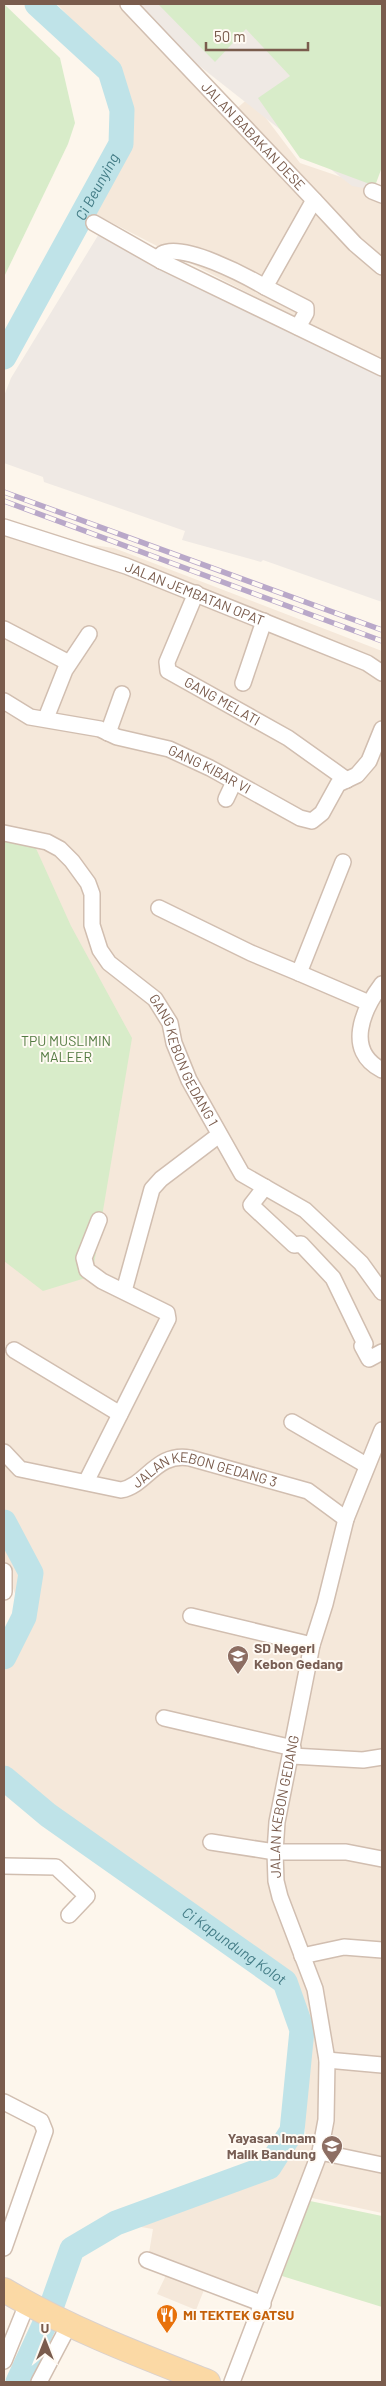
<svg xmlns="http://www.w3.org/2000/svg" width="386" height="2386" font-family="Barlow,sans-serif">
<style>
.residential{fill:#f5e8da}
.industrial{fill:#efe9e4}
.green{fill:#d8ecc9}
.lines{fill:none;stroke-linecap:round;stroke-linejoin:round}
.river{stroke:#bfe3e8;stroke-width:25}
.minor-casing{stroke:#d1beb0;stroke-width:18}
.primary-casing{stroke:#dad1cd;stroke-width:26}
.minor{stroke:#fff;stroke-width:15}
.primary{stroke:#fbd9a5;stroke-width:24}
.rail-casing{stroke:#b9a8c9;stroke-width:5.5}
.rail{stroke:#fffaf3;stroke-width:4;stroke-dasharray:11;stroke-linecap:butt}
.labels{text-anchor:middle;stroke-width:4;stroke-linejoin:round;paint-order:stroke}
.street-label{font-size:14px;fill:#7a5c4d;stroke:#fffaf3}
.park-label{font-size:14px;fill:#537a41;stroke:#fffaf3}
.education-label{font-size:14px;font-weight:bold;fill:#785e54;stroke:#fffaf3;text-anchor:start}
.food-label{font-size:14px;font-weight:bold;fill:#c56008;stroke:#fffaf3;text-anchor:start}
.water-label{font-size:15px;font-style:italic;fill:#437c86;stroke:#fffaf3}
</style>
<rect width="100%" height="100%" fill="#fdf6ec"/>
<g class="residential">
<polygon points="57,4 121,4 229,115 250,97 300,163 382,191 382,362 93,213 127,147 131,105 122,75 110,55 91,40"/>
<polygon points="4,533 114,548 382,651 382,2213 298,2195 257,2297 208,2280 196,2310 157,2294 170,2267 148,2259 153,2229 116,2223 306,2137 285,1982 48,1815 4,1765 4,1673 24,1617 4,1565"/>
</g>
<g class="industrial">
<polygon points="134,4 382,4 382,150 369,189 352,186 169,42"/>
<polygon points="105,224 382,367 382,602 263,560 261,562 182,540 185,531 44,482 43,477 4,463 4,396 11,378"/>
</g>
<g class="green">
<polygon points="4,4 60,58 75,123 68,144 4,277"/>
<polygon points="158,4 382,4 382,167 375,186 300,158 258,98 290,76 246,29 215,62"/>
<polygon points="4,832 34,844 71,926 132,1038 92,1276 43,1291 4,1261"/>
<polygon points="310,2201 382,2216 382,2307 282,2276"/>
</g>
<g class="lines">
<g class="river">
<path id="s1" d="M4 357 121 144 122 110 110 71 37 4"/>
<polyline points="4,1522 31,1573 24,1617 4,1657"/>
<path id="s2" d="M4 1778 48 1815 285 1982 302 2030 292 2131 269 2167 116 2223 72 2249 47 2319 18 2382"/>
</g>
<g class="minor-casing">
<g id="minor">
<path id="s3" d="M128 4 314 200 355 244 382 267"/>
<polyline points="372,191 382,195"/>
<polyline points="94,223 161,261 382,368"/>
<path d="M161 261 162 254C182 242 246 276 265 287"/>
<polyline points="298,327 306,313 306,308 265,287 314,200"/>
<path id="s4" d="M4 527 126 566 367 663 382 673"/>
<path id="s5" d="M196 593 167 662 168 671 288 738 347 780"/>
<polyline points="4,629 69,663"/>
<polyline points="243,683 264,621"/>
<path id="s6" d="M4 701 30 717 100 729 117 737 169 749 210 768 300 818 312 821 322 813 338 784 357 775 369 761 382 729"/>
<polyline points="46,718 65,670 89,634"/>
<polyline points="108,733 122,694"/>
<polyline points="226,799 234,782"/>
<path id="s7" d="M4 833 47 842 60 849 72 861 88 883 92 894V925L100 950 109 963 155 999 170 1023 174 1043 189 1080 242 1174 305 1210 361 1263 382 1292"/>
<polyline points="343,862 299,973 369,1003"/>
<polyline points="159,908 251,953 299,973"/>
<path d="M382 984C363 1009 344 1051 382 1070"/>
<polyline points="265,1187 251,1205 294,1245 301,1244 333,1278 365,1344 362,1346 369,1359 382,1352"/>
<polyline points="124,1291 152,1189 161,1179 219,1135"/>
<polyline points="14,1350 120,1414"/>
<polyline points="292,1422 366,1465"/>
<path id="s8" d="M4 1452 20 1469 121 1490C147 1485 156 1452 190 1458L308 1491 346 1519"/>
<polyline points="86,1482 168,1319 167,1313 161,1310 102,1281 87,1270 84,1258 99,1220"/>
<polyline points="4,1571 4,1592"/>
<polyline points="191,1616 312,1645"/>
<polyline points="164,1718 293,1748"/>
<polyline points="292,1756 363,1760 382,1757"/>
<polyline points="211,1842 275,1852 346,1852 382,1859"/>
<polyline points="4,1866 56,1867 87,1896 69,1915"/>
<polyline points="302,1956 344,1947 382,1950"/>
<polyline points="327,2060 382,2065"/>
<polyline points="4,2102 41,2121 45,2131 4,2248"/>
<polyline points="320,2152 382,2165"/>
<polyline points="147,2260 263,2304"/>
<polyline points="4,2361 27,2304"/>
<polyline points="39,2382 69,2325"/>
<path id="s9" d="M232 2382 320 2152 326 2120 327 2060 315 1989 280 1897 276 1881 275 1852 277 1822 312 1645 325 1604 346 1519 382 1430"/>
</g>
</g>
<g class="primary-casing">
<path id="primary" d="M4 2290C68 2328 139 2355 208 2382"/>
</g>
<use href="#minor" class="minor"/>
<use href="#primary" class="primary"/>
<g class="rail-casing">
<g id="rail">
<polyline points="4,492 382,630"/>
<polyline points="4,501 382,641"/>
</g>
</g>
<use href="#rail" class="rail"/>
</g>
<defs>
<g id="school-pin" transform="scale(1.125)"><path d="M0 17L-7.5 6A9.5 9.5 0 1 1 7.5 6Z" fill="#8d6e63" stroke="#fffaf3"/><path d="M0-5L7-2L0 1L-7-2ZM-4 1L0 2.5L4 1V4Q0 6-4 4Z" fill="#fff"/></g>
<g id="restaurant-pin" transform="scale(1.125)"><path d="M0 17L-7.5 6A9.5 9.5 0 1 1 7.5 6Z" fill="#e8710a" stroke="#fffaf3"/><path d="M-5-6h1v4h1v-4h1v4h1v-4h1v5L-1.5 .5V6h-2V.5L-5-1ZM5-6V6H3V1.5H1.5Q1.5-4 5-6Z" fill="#fff"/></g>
</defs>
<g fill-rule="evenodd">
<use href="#school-pin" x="238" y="1656"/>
<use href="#school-pin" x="332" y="2146"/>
<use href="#restaurant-pin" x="167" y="2315"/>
</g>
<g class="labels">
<g class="street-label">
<text dy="5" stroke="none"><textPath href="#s3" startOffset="182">JALAN BABAKAN DESE</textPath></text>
<text dy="5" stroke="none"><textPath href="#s4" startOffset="202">JALAN JEMBATAN OPAT</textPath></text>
<text dy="5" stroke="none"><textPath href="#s5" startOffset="146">GANG MELATI</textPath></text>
<text dy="5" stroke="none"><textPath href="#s6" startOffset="219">GANG KIBAR VI</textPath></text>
<text dy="5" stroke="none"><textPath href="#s7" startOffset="314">GANG KEBON GEDANG 1</textPath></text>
<text dy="5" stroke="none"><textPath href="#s8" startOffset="218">JALAN KEBON GEDANG 3</textPath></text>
<text dy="5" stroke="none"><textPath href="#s9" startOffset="601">JALAN KEBON GEDANG</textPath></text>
</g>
<g class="park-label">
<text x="66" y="1046">TPU MUSLIMIN<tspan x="66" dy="16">MALEER</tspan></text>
</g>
<g class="education-label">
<text x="254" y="1653">SD Negeri<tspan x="254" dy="16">Kebon Gedang</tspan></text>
<text x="316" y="2143" text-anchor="end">Yayasan Imam<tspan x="316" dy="16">Malik Bandung</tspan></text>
</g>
<g class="food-label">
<text x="183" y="2320">MI TEKTEK GATSU</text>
</g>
<g class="water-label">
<text dy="5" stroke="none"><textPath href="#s1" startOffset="194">Ci Beunying</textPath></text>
<text dy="5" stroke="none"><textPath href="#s2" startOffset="285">Ci Kapundung Kolot</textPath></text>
</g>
</g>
<rect width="386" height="2386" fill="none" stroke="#7a5c4d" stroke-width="10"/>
<g transform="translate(45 2341)" stroke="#fffaf3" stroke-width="4" paint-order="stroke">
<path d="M0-4L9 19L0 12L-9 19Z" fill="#7a5c4d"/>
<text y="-8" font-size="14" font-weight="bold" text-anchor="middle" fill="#7a5c4d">U</text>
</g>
<path d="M206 42v8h102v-8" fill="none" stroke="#7a5c4d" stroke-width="2.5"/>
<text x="214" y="42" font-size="15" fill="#7a5c4d" stroke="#fffaf3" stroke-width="4" paint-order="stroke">50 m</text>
</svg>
